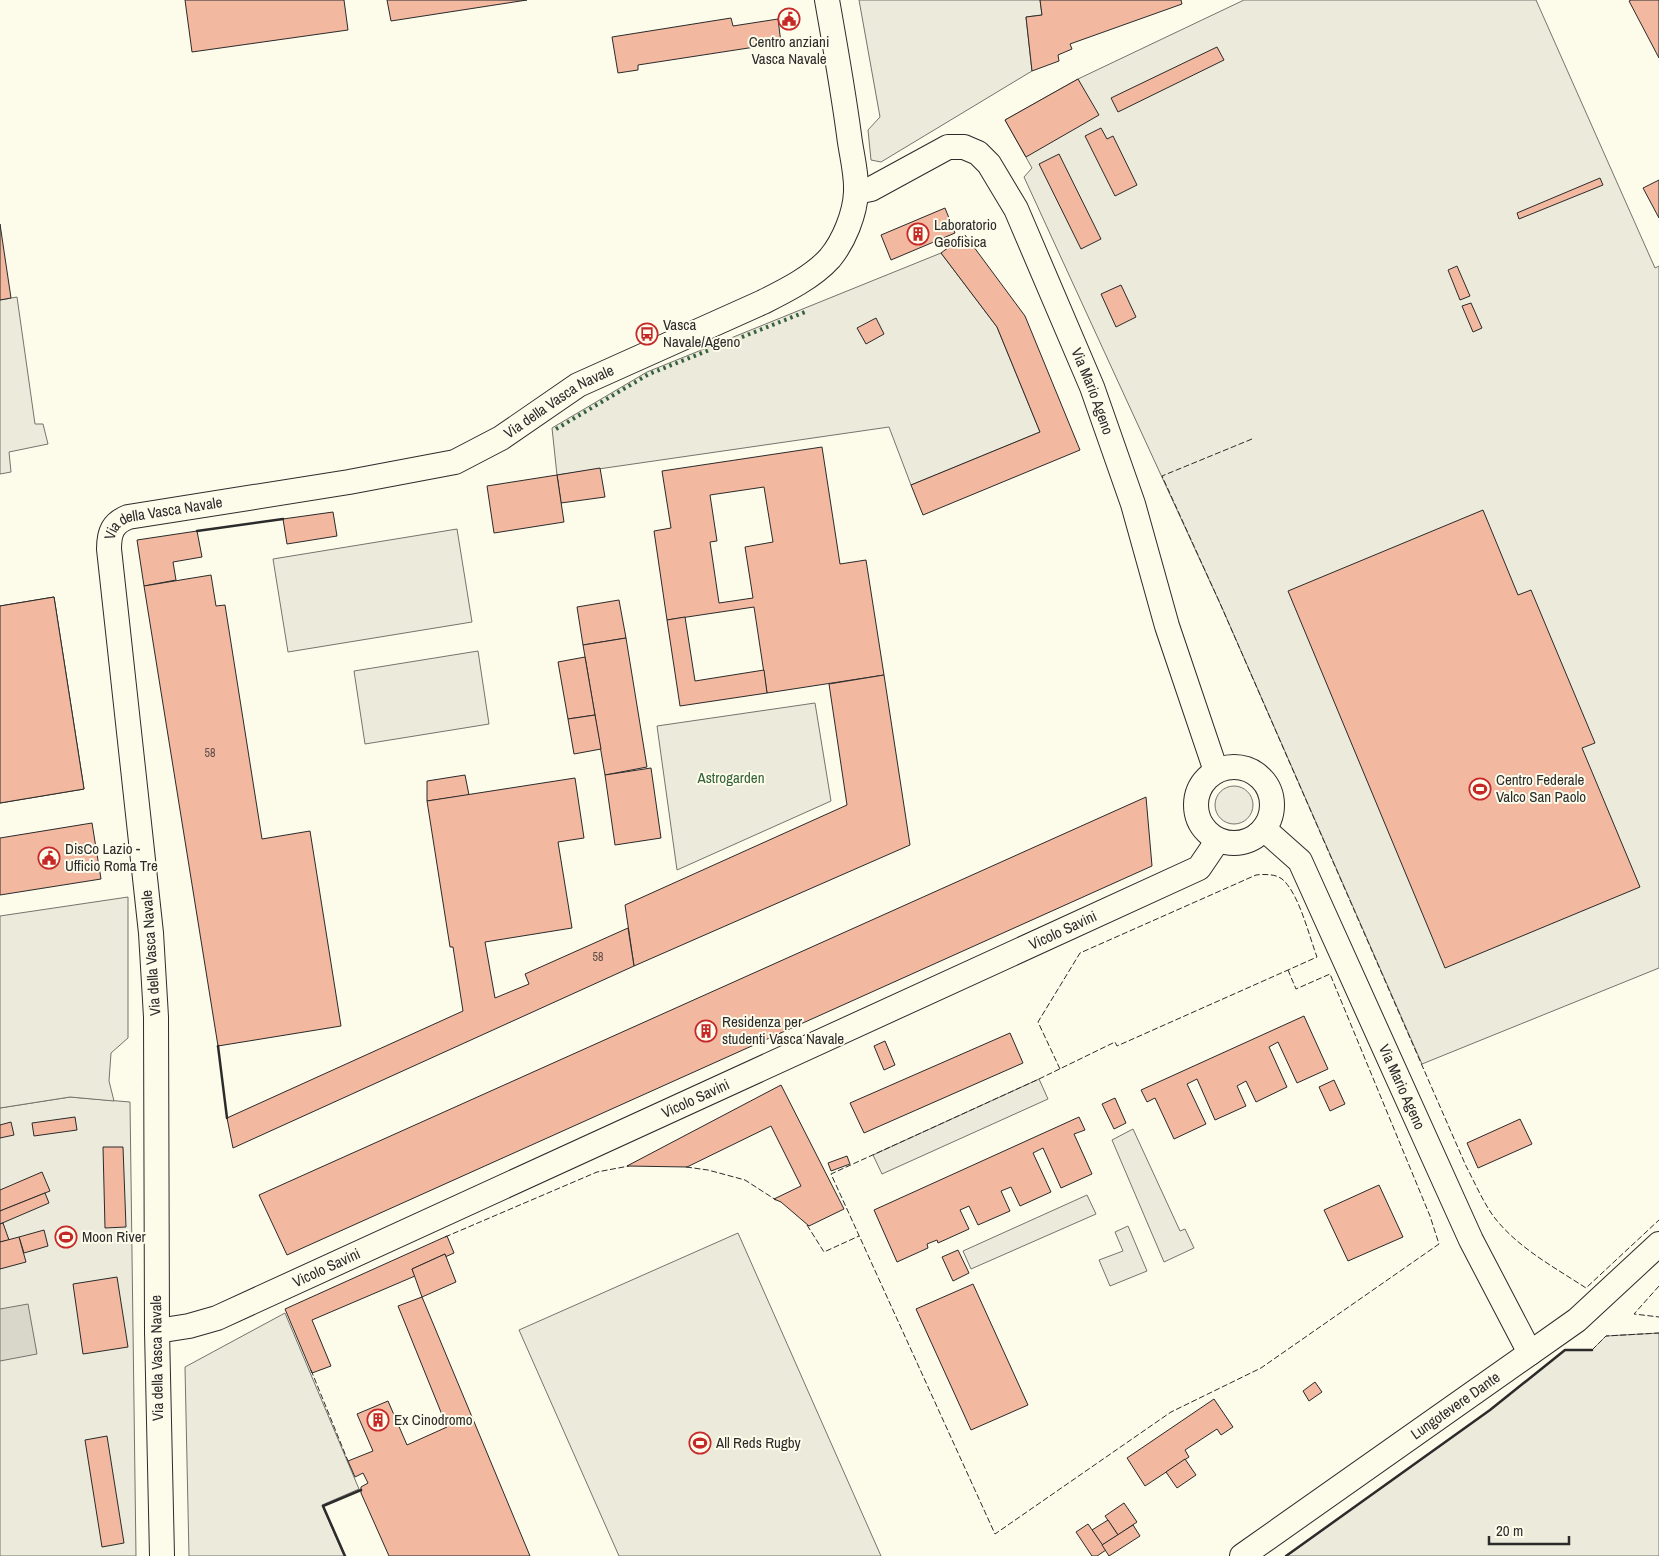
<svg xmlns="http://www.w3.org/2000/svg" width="1659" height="1556" font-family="'Archivo Narrow',sans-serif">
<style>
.green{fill:#ecebdb;stroke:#74746e}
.parking{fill:#eceadb;stroke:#74746e}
.water{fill:#d8d7c9;stroke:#74746e}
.building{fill:#f2b8a0;stroke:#2b2b2b;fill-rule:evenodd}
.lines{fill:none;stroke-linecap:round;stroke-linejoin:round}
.street-casing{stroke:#2b2b2b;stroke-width:26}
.street{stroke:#fdfbea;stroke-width:24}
.hedge{stroke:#34623c;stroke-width:4;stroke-dasharray:2.5 4;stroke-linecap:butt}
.fence{stroke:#2b2b2b;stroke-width:1;stroke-dasharray:6 2.5;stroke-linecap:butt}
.wall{stroke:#2b2b2b;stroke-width:2.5}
.labels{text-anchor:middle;stroke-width:4;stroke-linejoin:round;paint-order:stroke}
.number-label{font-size:12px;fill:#5d4e48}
.poi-label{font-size:15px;fill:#2b2b2b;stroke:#fdfbea;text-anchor:start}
.street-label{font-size:15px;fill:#2b2b2b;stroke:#fdfbea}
.park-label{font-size:15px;fill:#34623c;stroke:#fdfbea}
</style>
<rect width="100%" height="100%" fill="#fdfbea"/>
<g class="green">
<polygon points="1244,0 1536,0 1655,268 1659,266 1659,968 1422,1064 1223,610 1024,177 1032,168 1005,120 1078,79"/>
<polygon points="17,297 35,424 43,424 48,444 9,452 11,472 0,474 0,300"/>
<polygon points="457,529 472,622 288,652 273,559"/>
<polygon points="478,651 489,724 365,744 354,671"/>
<polygon points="815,703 831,801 677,870 657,726"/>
<circle cx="1234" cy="805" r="19"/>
<polygon points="70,1097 130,1102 136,1556 0,1556 0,1108"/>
<polygon points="1133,1129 1180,1231 1185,1229 1194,1248 1164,1262 1112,1140"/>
<polygon points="1128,1226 1147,1271 1110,1286 1099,1260 1123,1251 1115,1232"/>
<polygon points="738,1233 881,1556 619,1556 519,1330"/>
<polygon points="1659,1333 1659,1556 1286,1556 1490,1410 1565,1350 1592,1350 1606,1336"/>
</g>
<g class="parking">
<polygon points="859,0 1040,0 1042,15 1026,17 1032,71 881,162 871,160 868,130 880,117"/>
<polygon points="941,253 997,327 1040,432 911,485 889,427 557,475 552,428 647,372"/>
<polygon points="128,897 128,1038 111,1053 109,1081 114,1101 70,1097 0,1108 0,916"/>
<polygon points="1039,1079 1048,1099 882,1174 873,1155"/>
<polygon points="1087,1195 1096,1214 971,1269 963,1251"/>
<polygon points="285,1313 359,1489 322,1505 344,1556 189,1556 185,1367"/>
</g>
<polygon class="water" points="28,1304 37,1354 0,1361 0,1309"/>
<g class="building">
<polygon points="185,0 344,0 348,30 192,52"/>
<polygon points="387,0 527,0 391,21"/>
<polygon points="1040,0 1181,0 1182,4 1070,44 1072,49 1058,55 1059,61 1032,71 1026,17 1042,15"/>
<polygon points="1631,0 1659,0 1659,58 1629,1"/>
<polygon points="731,18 733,26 778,19 781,43 638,65 638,70 618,73 612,37"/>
<polygon points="1217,47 1224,60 1118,112 1111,98"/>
<polygon points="1078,79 1099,115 1026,157 1005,120"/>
<polygon points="1101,128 1107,139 1113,136 1137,185 1115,196 1085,136"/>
<polygon points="1059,154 1101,239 1081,249 1039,164"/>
<polygon points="1600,178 1603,185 1519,219 1517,213"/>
<polygon points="1659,180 1659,218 1643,188"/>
<polygon points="945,208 955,233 891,260 881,235"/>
<polygon points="0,224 11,298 0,300"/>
<polygon points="965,235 1025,316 1080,450 923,515 911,485 1040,432 997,327 941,253"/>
<polygon points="1457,266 1470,296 1460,300 1448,270"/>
<polygon points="1121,285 1136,317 1116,327 1101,294"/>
<polygon points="1471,303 1482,328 1473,332 1462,306"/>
<polygon points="876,318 884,334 866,344 857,328"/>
<path d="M822 447 840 564 866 560 884 675 767 693 754 607 667 620 654 531 671 528 662 471ZM764 487 773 542 745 547 753 598 719 603 710 542 717 541 710 495Z"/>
<polygon points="600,468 605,497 561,503 557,475"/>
<polygon points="557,475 564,522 494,533 487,486"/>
<polygon points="1483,510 1518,595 1531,590 1595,743 1582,748 1640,887 1445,968 1288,591"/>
<polygon points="333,512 337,536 287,544 283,519"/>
<polygon points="197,531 202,557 173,562 176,580 144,586 137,540"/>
<polygon points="211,575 216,606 225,605 262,839 310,831 341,1026 218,1046 144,586"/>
<polygon points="54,597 84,789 0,803 0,606"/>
<polygon points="54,597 84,789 0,803 0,606"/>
<polygon points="619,600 626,638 583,645 577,607"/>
<polygon points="685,617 695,681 764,670 767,693 680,706 667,620"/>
<polygon points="626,638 647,767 605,775 583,645"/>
<polygon points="585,657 595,715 568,719 558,662"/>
<polygon points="884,675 910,845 634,966 625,905 847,805 829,684"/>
<polygon points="595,715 601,749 574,754 568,719"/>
<polygon points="651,768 661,838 615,845 605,775"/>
<polygon points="465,775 469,795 427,801 427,781"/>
<polygon points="575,778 584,838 558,842 572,928 485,942 495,998 529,984 525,974 628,928 634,966 233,1148 227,1118 463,1011 453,947 450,947 427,801"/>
<polygon points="1146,797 1152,866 287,1255 259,1195"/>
<polygon points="92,823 101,879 0,895 0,838"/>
<polygon points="1304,1016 1328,1069 1297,1083 1278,1042 1269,1047 1287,1087 1256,1102 1246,1081 1237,1086 1246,1106 1215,1120 1197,1079 1187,1084 1206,1124 1174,1139 1155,1098 1147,1102 1141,1090"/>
<polygon points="1010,1033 1023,1063 864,1133 850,1103"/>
<polygon points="885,1041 895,1065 884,1070 874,1046"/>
<polygon points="1334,1080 1345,1104 1330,1111 1319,1087"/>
<polygon points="781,1085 844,1209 809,1226 781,1202 774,1199 801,1186 771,1126 687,1167 627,1166"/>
<polygon points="1115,1098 1126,1123 1114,1129 1102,1104"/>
<polygon points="75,1117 77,1130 34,1136 32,1123"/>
<polygon points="1079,1117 1085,1130 1074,1134 1092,1174 1061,1188 1043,1148 1033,1153 1051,1192 1020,1206 1011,1187 1001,1191 1010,1211 978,1225 969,1206 960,1210 969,1229 938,1243 937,1240 927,1244 928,1248 897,1262 874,1210"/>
<polygon points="1520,1119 1532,1144 1478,1168 1467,1143"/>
<polygon points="11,1122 14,1135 0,1138 0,1125"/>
<polygon points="103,1147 123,1147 126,1227 105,1228"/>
<polygon points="847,1156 850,1164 831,1171 828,1163"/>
<polygon points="42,1172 50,1191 0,1211 0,1190"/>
<polygon points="1379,1185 1403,1237 1348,1261 1324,1210"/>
<polygon points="45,1193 49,1203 0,1224 0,1211"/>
<polygon points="3,1223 9,1240 0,1242 0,1224"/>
<polygon points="44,1230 48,1246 24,1253 19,1237"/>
<polygon points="447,1236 454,1253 445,1257 445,1254 412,1269 415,1276 312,1320 331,1366 312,1373 285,1309"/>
<polygon points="19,1237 26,1262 0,1269 0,1242"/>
<polygon points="958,1250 969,1273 953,1281 942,1257"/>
<polygon points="445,1254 456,1282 422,1297 412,1269"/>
<polygon points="117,1277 128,1347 83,1354 73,1284"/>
<polygon points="973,1284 1028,1405 971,1430 916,1309"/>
<polygon points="422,1297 530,1556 389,1556 361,1493 361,1487 368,1483 363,1473 355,1477 348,1461 373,1451 357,1414 388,1401 407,1445 447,1427 398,1306"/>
<polygon points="1315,1382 1322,1392 1309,1401 1303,1391"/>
<polygon points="1214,1399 1233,1427 1221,1435 1217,1429 1185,1450 1189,1457 1145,1486 1127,1458"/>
<polygon points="107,1436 124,1543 102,1547 85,1440"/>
<polygon points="1185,1459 1196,1475 1177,1488 1166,1472"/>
<polygon points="1124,1503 1137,1522 1118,1535 1105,1516"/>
<polygon points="1108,1520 1118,1535 1102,1545 1092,1530"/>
<polygon points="1088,1524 1106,1550 1097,1556 1092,1556 1076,1532"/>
<polygon points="1133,1525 1140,1536 1109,1556 1102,1545"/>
</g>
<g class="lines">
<g class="street-casing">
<g id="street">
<path id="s1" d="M856 192 871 189 948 147H964L978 153 989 164 1016 209 1092 387 1133 504 1167 626 1216 771"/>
<circle cx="1234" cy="805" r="38"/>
<path id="s2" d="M1264 829 1300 861 1471 1240 1530 1353"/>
<path id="s3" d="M157 1331 189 1326 217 1318 1199 868 1218 840"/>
<path id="s4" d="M162 1556 157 1331 156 1017 151 933 109 549C109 532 113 523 128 517L349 482 455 462 501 438 578 385 763 302C785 291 813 277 830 258 844 241 855 214 856 192 857 173 851 153 849 135 843 90 835 45 827 0"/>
<path id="s5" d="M1242 1556 1577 1320 1659 1244"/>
</g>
</g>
<use href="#street" class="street"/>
<polyline class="hedge" points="556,429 649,374 805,312"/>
<g class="fence">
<path d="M1252 439 1162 476 1219 601 1466 1166C1475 1183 1483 1202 1494 1217 1518 1248 1554 1267 1586 1288L1659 1220"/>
<polygon points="1288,970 1296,989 1330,974 1430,1216 1439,1244 1261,1368 1171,1412 995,1534 831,1174 1039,1079 1115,1042 1117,1046"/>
<path d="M1060 1069 1038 1022 1080 953 1256 875C1264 874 1276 874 1282 879 1299 893 1309 936 1317 957L1288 970"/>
<polyline points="686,1167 708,1170 745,1180 776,1200"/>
<polyline points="807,1225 824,1252 859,1236"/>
<polyline points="445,1237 597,1172 629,1166"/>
<polyline points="1659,1286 1634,1314 1659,1317"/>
<polyline points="1592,1350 1606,1336 1659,1333"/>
<polyline points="311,1370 348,1461"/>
</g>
<g class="wall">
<polyline points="197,531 283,519"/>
<polyline points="218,1046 227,1118"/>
<polyline points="345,1556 323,1506 361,1490"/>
<polyline points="1286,1556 1490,1410 1565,1350 1592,1350"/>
</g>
</g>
<defs>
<g id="civic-ring" transform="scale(1.125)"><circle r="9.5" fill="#fdfbea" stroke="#c62828" stroke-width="1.5"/><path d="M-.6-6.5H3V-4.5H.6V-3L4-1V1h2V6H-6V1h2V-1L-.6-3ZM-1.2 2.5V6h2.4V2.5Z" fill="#c62828"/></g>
<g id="building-ring" transform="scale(1.125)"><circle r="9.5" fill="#fdfbea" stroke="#c62828" stroke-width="1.5"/><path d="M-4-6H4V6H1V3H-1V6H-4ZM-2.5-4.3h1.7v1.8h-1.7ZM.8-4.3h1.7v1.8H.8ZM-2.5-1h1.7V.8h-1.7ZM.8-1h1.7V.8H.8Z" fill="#c62828"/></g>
<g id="bus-ring" transform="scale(1.125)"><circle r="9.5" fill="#fdfbea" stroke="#c62828" stroke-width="1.5"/><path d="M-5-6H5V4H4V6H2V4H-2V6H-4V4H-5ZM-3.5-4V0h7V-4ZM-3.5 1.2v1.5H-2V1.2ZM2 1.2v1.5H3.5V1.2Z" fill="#c62828"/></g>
<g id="stadium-ring" transform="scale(1.125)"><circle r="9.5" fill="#fdfbea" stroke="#c62828" stroke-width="1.5"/><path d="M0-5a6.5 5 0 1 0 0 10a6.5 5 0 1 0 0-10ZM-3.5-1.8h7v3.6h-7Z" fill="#c62828"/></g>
</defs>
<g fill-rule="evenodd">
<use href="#civic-ring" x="789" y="19"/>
<use href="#building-ring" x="918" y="234"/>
<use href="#bus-ring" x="647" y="334"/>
<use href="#stadium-ring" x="1480" y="789"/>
<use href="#civic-ring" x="49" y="858"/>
<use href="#building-ring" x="706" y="1031"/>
<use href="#stadium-ring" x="66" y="1237"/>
<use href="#building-ring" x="378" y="1420"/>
<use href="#stadium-ring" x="700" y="1443"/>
</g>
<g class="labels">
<g class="number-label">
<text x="210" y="757">58</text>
<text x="598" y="961">58</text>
</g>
<g class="poi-label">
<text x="789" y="47" text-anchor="middle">Centro anziani<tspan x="789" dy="17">Vasca Navale</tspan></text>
<text x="934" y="230">Laboratorio<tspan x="934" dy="17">Geofisica</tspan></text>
<text x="663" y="330">Vasca<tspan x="663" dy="17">Navale/Ageno</tspan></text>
<text x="1496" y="785">Centro Federale<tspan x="1496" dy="17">Valco San Paolo</tspan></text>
<text x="65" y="854">DisCo Lazio -<tspan x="65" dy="17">Ufficio Roma Tre</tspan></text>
<text x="722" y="1027">Residenza per<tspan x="722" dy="17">studenti Vasca Navale</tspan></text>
<text x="82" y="1242">Moon River</text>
<text x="394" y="1425">Ex Cinodromo</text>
<text x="716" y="1448">All Reds Rugby</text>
</g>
<g class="street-label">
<text dy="5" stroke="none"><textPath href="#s1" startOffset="400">Via Mario Ageno</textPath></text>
<text dy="5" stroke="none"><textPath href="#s4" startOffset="1502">Via della Vasca Navale</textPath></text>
<text dy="5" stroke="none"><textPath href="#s4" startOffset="1082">Via della Vasca Navale</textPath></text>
<text dy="5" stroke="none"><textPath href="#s3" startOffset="992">Vicolo Savini</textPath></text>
<text transform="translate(151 953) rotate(-94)" y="5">Via della Vasca Navale</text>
<text dy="5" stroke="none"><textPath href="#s2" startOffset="296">Via Mario Ageno</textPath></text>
<text dy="5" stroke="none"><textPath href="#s3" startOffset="588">Vicolo Savini</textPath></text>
<text dy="5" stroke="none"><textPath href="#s3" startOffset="182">Vicolo Savini</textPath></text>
<text transform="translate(157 1358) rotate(-91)" y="5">Via della Vasca Navale</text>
<text dy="5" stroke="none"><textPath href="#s5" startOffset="261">Lungotevere Dante</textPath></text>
</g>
<g class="park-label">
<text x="731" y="783">Astrogarden</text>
</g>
</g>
<path d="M1489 1536v8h80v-8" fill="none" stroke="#2b2b2b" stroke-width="2.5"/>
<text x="1496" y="1536" font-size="15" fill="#2b2b2b" stroke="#fdfbea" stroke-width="4" paint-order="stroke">20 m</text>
</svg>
